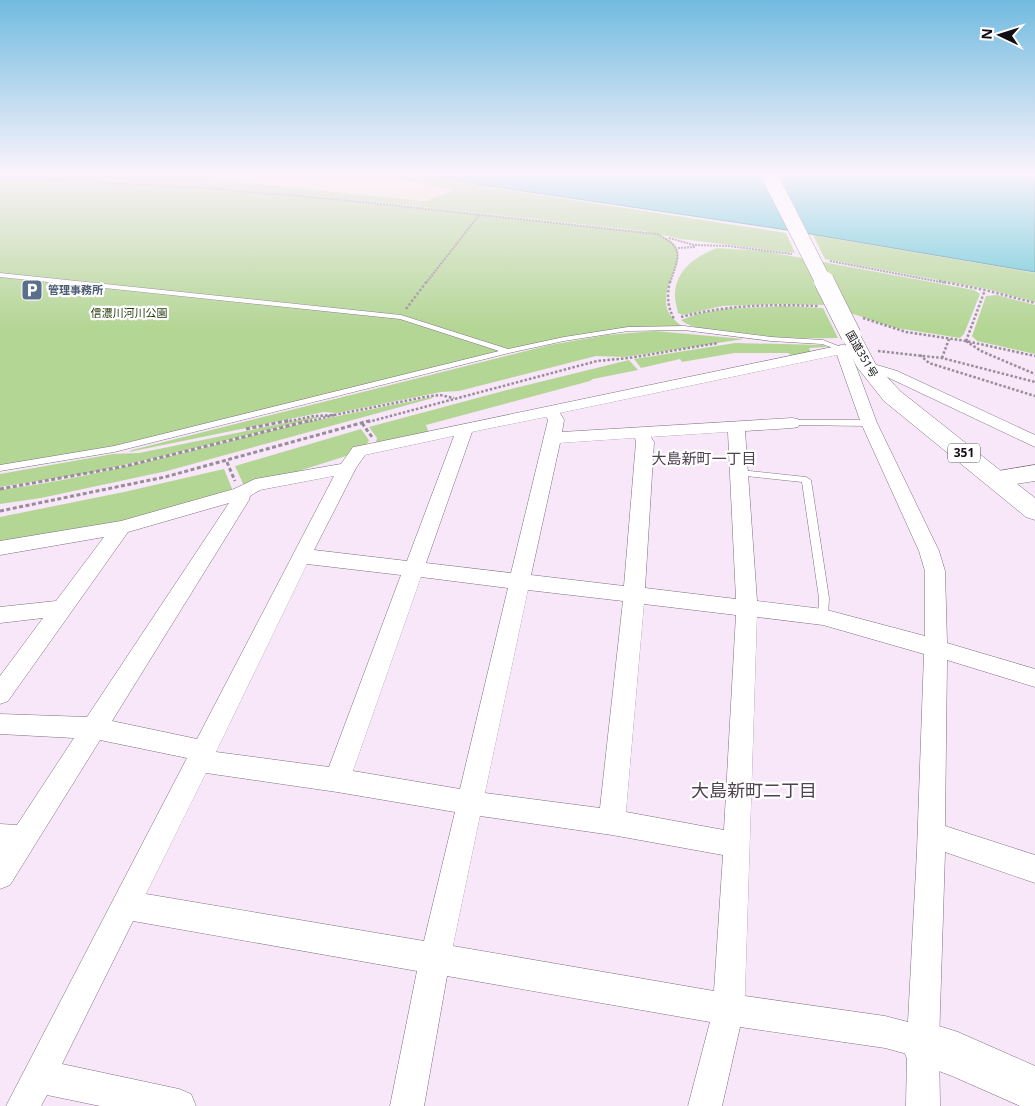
<svg xmlns="http://www.w3.org/2000/svg" width="1035" height="1106" font-family="'Open Sans','Noto Sans JP',sans-serif">
<style>
.green{fill:#b4d695}
.sand{fill:#ede3be}
.water{fill:#62c6d5;stroke:#4a8f9b}
.lines{fill:none;stroke-linecap:round;stroke-linejoin:round}
.lane-casing{stroke:#7e707f;stroke-width:1}
.street-casing{stroke:#7e707f;stroke-width:1}
.secondary-casing{stroke:#7e707f;stroke-width:1}
.highway-casing{stroke:#7e707f;stroke-width:1}
.path-far2{stroke:#998d99;stroke-width:2;stroke-dasharray:2 1;stroke-linecap:butt}
.path-far1{stroke:#998d99;stroke-width:2.5;stroke-dasharray:2.5 2;stroke-linecap:butt}
.path{stroke:#998d99;stroke-width:3;stroke-dasharray:4 2.5;stroke-linecap:butt}
.lane{fill:#fff;fill-rule:evenodd}
.street{fill:#fff;fill-rule:evenodd}
.secondary{fill:#fff;fill-rule:evenodd}
.highway{fill:#fff;fill-rule:evenodd}
.highway-bridge-far1-casing{stroke:#7e707f;stroke-width:17;stroke-linecap:butt}
.highway-bridge-casing{stroke:#7e707f;stroke-width:21;stroke-linecap:butt}
.highway-bridge-far1{stroke:#fff;stroke-width:16}
.highway-bridge{stroke:#fff;stroke-width:20}
.labels{text-anchor:middle;stroke-width:4.5;stroke-linejoin:round;paint-order:stroke}
.far-service-label{font-size:11px;font-weight:bold;fill:#4e5e75;stroke:#fff;text-anchor:start}
.far-park-label{font-size:11px;fill:#293e0f;stroke:#fff}
.far-street-label{font-size:11px;fill:#130e13;stroke:#fff}
.shield{fill:#fff;stroke:#5a565a;stroke-width:1}
.shield-label{font-size:12px;font-weight:bold;fill:#130e13}
.neighbourhood-label{font-size:15px;fill:#4f4250;stroke:#fff}
.near-neighbourhood-label{font-size:18px;fill:#4f4250;stroke:#fff}
</style>
<rect width="100%" height="100%" fill="#f7e7f8"/>
<g class="green">
<polygon points="0,173 203,173 217,178 270,185 424,201 451,190 370,173 415,173 475,185 786,233 795,253 681,239 644,231 347,199 217,188 0,176"/>
<path d="M0 177 205 188 345 200 657 234C704 250 656 280 668 311 671 318 678 323 684 328L628 329 564 339 114 449 0 468Z"/>
<polygon points="813,235 1035,273 1035,302 987,289 825,259"/>
<path d="M717 248 764 251 974 290 980 294 964 334 960 338 896 328 826 305 777 304 722 306 683 315 678 313C677 307 674 299 675 293 677 268 697 256 717 248Z"/>
<polygon points="997,295 1035,305 1035,354 977,341 972,336 986,296"/>
<path d="M784 306 823 308 838 338C808 339 701 338 681 320L697 314 726 309Z"/>
<polygon points="655,331 744,339 625,357 596,356 459,391 441,392 337,413 324,412 129,452 132,450 550,345 607,335"/>
<polygon points="735,343 824,345 826,347 809,348 811,353 791,355 788,353 734,353 682,362 680,359 641,368 634,359"/>
<polygon points="629,360 638,370 593,379 590,381 426,425 429,433 375,445 377,438 369,427 507,390"/>
<path d="M431 397 433 398 167 471 41 498 0 504V490C91 478 179 454 267 432 321 418 376 409 431 397Z"/>
<polygon points="314,417 320,417 154,458 93,472 0,487 0,474 113,454 139,453"/>
<polygon points="361,429 369,440 366,446 354,449 346,456 245,488 235,466"/>
<polygon points="224,469 233,491 120,522 0,541 0,517 124,492"/>
</g>
<polygon class="sand" points="203,173 370,173 452,191 425,201 270,185 216,178"/>
<polygon class="water" points="421,173 1035,173 1035,272 781,229 476,184"/>
<g class="lines">
<g class="lane-casing">
<g id="lane">
<polygon points="0,273 401,315 508,349 564,337 628,327 684,326 771,337 823,340 846,349 842,351 822,344 771,341 684,330 628,331 564,341 509,353 114,452 0,471 0,465 114,446 499,351 400,319 0,277"/>
<polygon points="792,420 869,420 873,423 869,426 789,425 788,423"/>
<polygon points="740,470 806,477 811,480 829,598 828,617 827,620 819,620 818,617 819,598 802,482 737,475 736,473"/>
</g>
</g>
<g class="street-casing">
<g id="street">
<path d="M842 345 858 346 860 349 858 352 851 353 877 423 939 551 945 571 947 643 1035 669V687L947 660 945 826 1035 855V883L945 852 939 1043 940 1106H906L907 1054 885 1048 740 1027 722 1106H688L710 1022 447 976 424 1106H390L417 971 133 921 62 1064 179 1089 191 1094 196 1106H100L47 1095 41 1106H6L187 758 100 740 10 885 0 889V824L17 825 74 738 0 734V714L87 717 229 503 128 532 8 701 0 704V676L43 618 0 623V607L56 601 104 537 0 555V541L121 521 234 489 255 479 341 464 353 447 359 446ZM837 355 861 423 919 551 925 571V636L823 609 757 601 745 431 792 428 798 427 800 423 798 419 792 418 562 432 564 420 560 413ZM546 417 548 420 511 573 426 563 472 432ZM728 432 736 599 645 588 654 442 651 437ZM454 436 407 561 314 550 356 468 365 455ZM635 438 636 442 624 586 531 575 560 443ZM334 476 197 739 112 721 249 500 250 496 260 490ZM307 564 401 575 329 767 216 752ZM421 577 508 588 460 789 353 771ZM528 590 623 601 600 808 485 793ZM644 604 736 615 724 830 626 812ZM757 617 823 625 924 654 917 851 908 1022 885 1016 745 996ZM206 773 337 792 455 812 424 941 146 894ZM480 816 612 835 723 855 714 991 453 946Z"/>
<polygon points="867,362 897,371 1035,435 1035,447 887,377 862,370 859,367 862,364"/>
</g>
</g>
<g class="secondary-casing">
<g id="secondary">
<polygon points="1035,465 1035,481 996,487 987,485 984,479 987,473"/>
<polygon points="923,1021 958,1032 1035,1066 1035,1106 1020,1106 952,1076 907,1059 901,1043 907,1027"/>
</g>
</g>
<g class="highway-casing">
<polygon id="highway" points="851,329 858,331 876,365 900,391 1035,498 1035,520 1026,517 884,401 857,367 841,335 844,331"/>
</g>
<g class="path-far2">
<path d="M0 177 205 188 345 200 657 234C685 248 679 256 670 283"/>
<polyline points="669,238 694,245 728,246 792,254"/>
<polyline points="678,248 695,247"/>
<polyline points="830,261 946,283"/>
<polyline points="426,283 479,215"/>
</g>
<g class="path-far1">
<path d="M670 281C667 296 667 305 674 319"/>
<polyline points="939,281 985,290 1035,303"/>
<polyline points="406,309 427,281"/>
<path d="M681 317C726 305 771 304 818 306"/>
<polyline points="863,318 906,332 966,341 1035,356"/>
<polyline points="966,341 981,351 1035,374"/>
<polyline points="966,341 985,290"/>
<polyline points="878,351 942,358 1035,382"/>
<polyline points="920,355 929,363 1035,396"/>
<polyline points="942,358 949,339"/>
<polyline points="334,415 430,396 440,395 454,398"/>
<polyline points="285,422 314,416 334,415 307,422"/>
<polyline points="368,422 597,361 629,358 718,343"/>
</g>
<g class="path">
<polyline points="362,423 372,437"/>
<polyline points="246,429 291,420"/>
<polyline points="227,462 235,481"/>
<polyline points="0,489 126,466 312,420"/>
<polyline points="0,511 165,477 372,420"/>
</g>
<use href="#lane" class="lane"/>
<use href="#street" class="street"/>
<use href="#secondary" class="secondary"/>
<use href="#highway" class="highway"/>
<g class="highway-bridge-far1-casing">
<polyline id="highway-bridge-far1" points="768,173 824,283"/>
</g>
<g class="highway-bridge-casing">
<polyline id="highway-bridge" points="824,281 851,335"/>
</g>
<use href="#highway-bridge-far1" class="highway-bridge-far1"/>
<use href="#highway-bridge" class="highway-bridge"/>
</g>
<linearGradient id="sky" x2="0" y2="1"><stop stop-color="#72bbe0"/><stop offset="0.53" stop-color="#fbf4fc"/><stop offset="1" stop-color="#fbf4fc" stop-opacity="0"/></linearGradient>
<rect width="1035" height="327" fill="url(#sky)"/>
<defs>
<g id="parking-square" transform="scale(1.125)"><rect x="-9" y="-9" width="18" height="18" rx="4" fill="#5c6f8a" stroke="#fff"/><path d="M-3.5-5.5H1a3.5 3.5 0 0 1 0 7H-1V5.5H-3.5ZM-1-3.4V-.6H.8a1.4 1.4 0 0 0 0-2.8Z" fill="#fff"/></g>
</defs>
<g fill-rule="evenodd">
<use href="#parking-square" x="32" y="290"/>
</g>
<g class="labels">
<g class="far-service-label">
<text x="48" y="294">管理事務所</text>
</g>
<g class="far-park-label">
<text x="129" y="317">信濃川河川公園</text>
</g>
<g class="far-street-label">
<text transform="translate(862 354) rotate(60)" y="4">国道351号</text>
</g>
<rect class="shield" x="948" y="443.5" width="32" height="19" rx="4"/>
<g class="shield-label">
<text x="964" y="457">351</text>
</g>
<g class="neighbourhood-label">
<text x="704" y="464">大島新町一丁目</text>
</g>
<g class="near-neighbourhood-label">
<text x="754" y="797">大島新町二丁目</text>
</g>
</g>
<g transform="translate(1000 35) rotate(274)" stroke="#ffffff" stroke-width="4" paint-order="stroke">
<path d="M0-4L9 19L0 12L-9 19Z" fill="#130e13"/>
<text y="-8" font-size="14" font-weight="bold" text-anchor="middle" fill="#130e13">N</text>
</g>
</svg>
